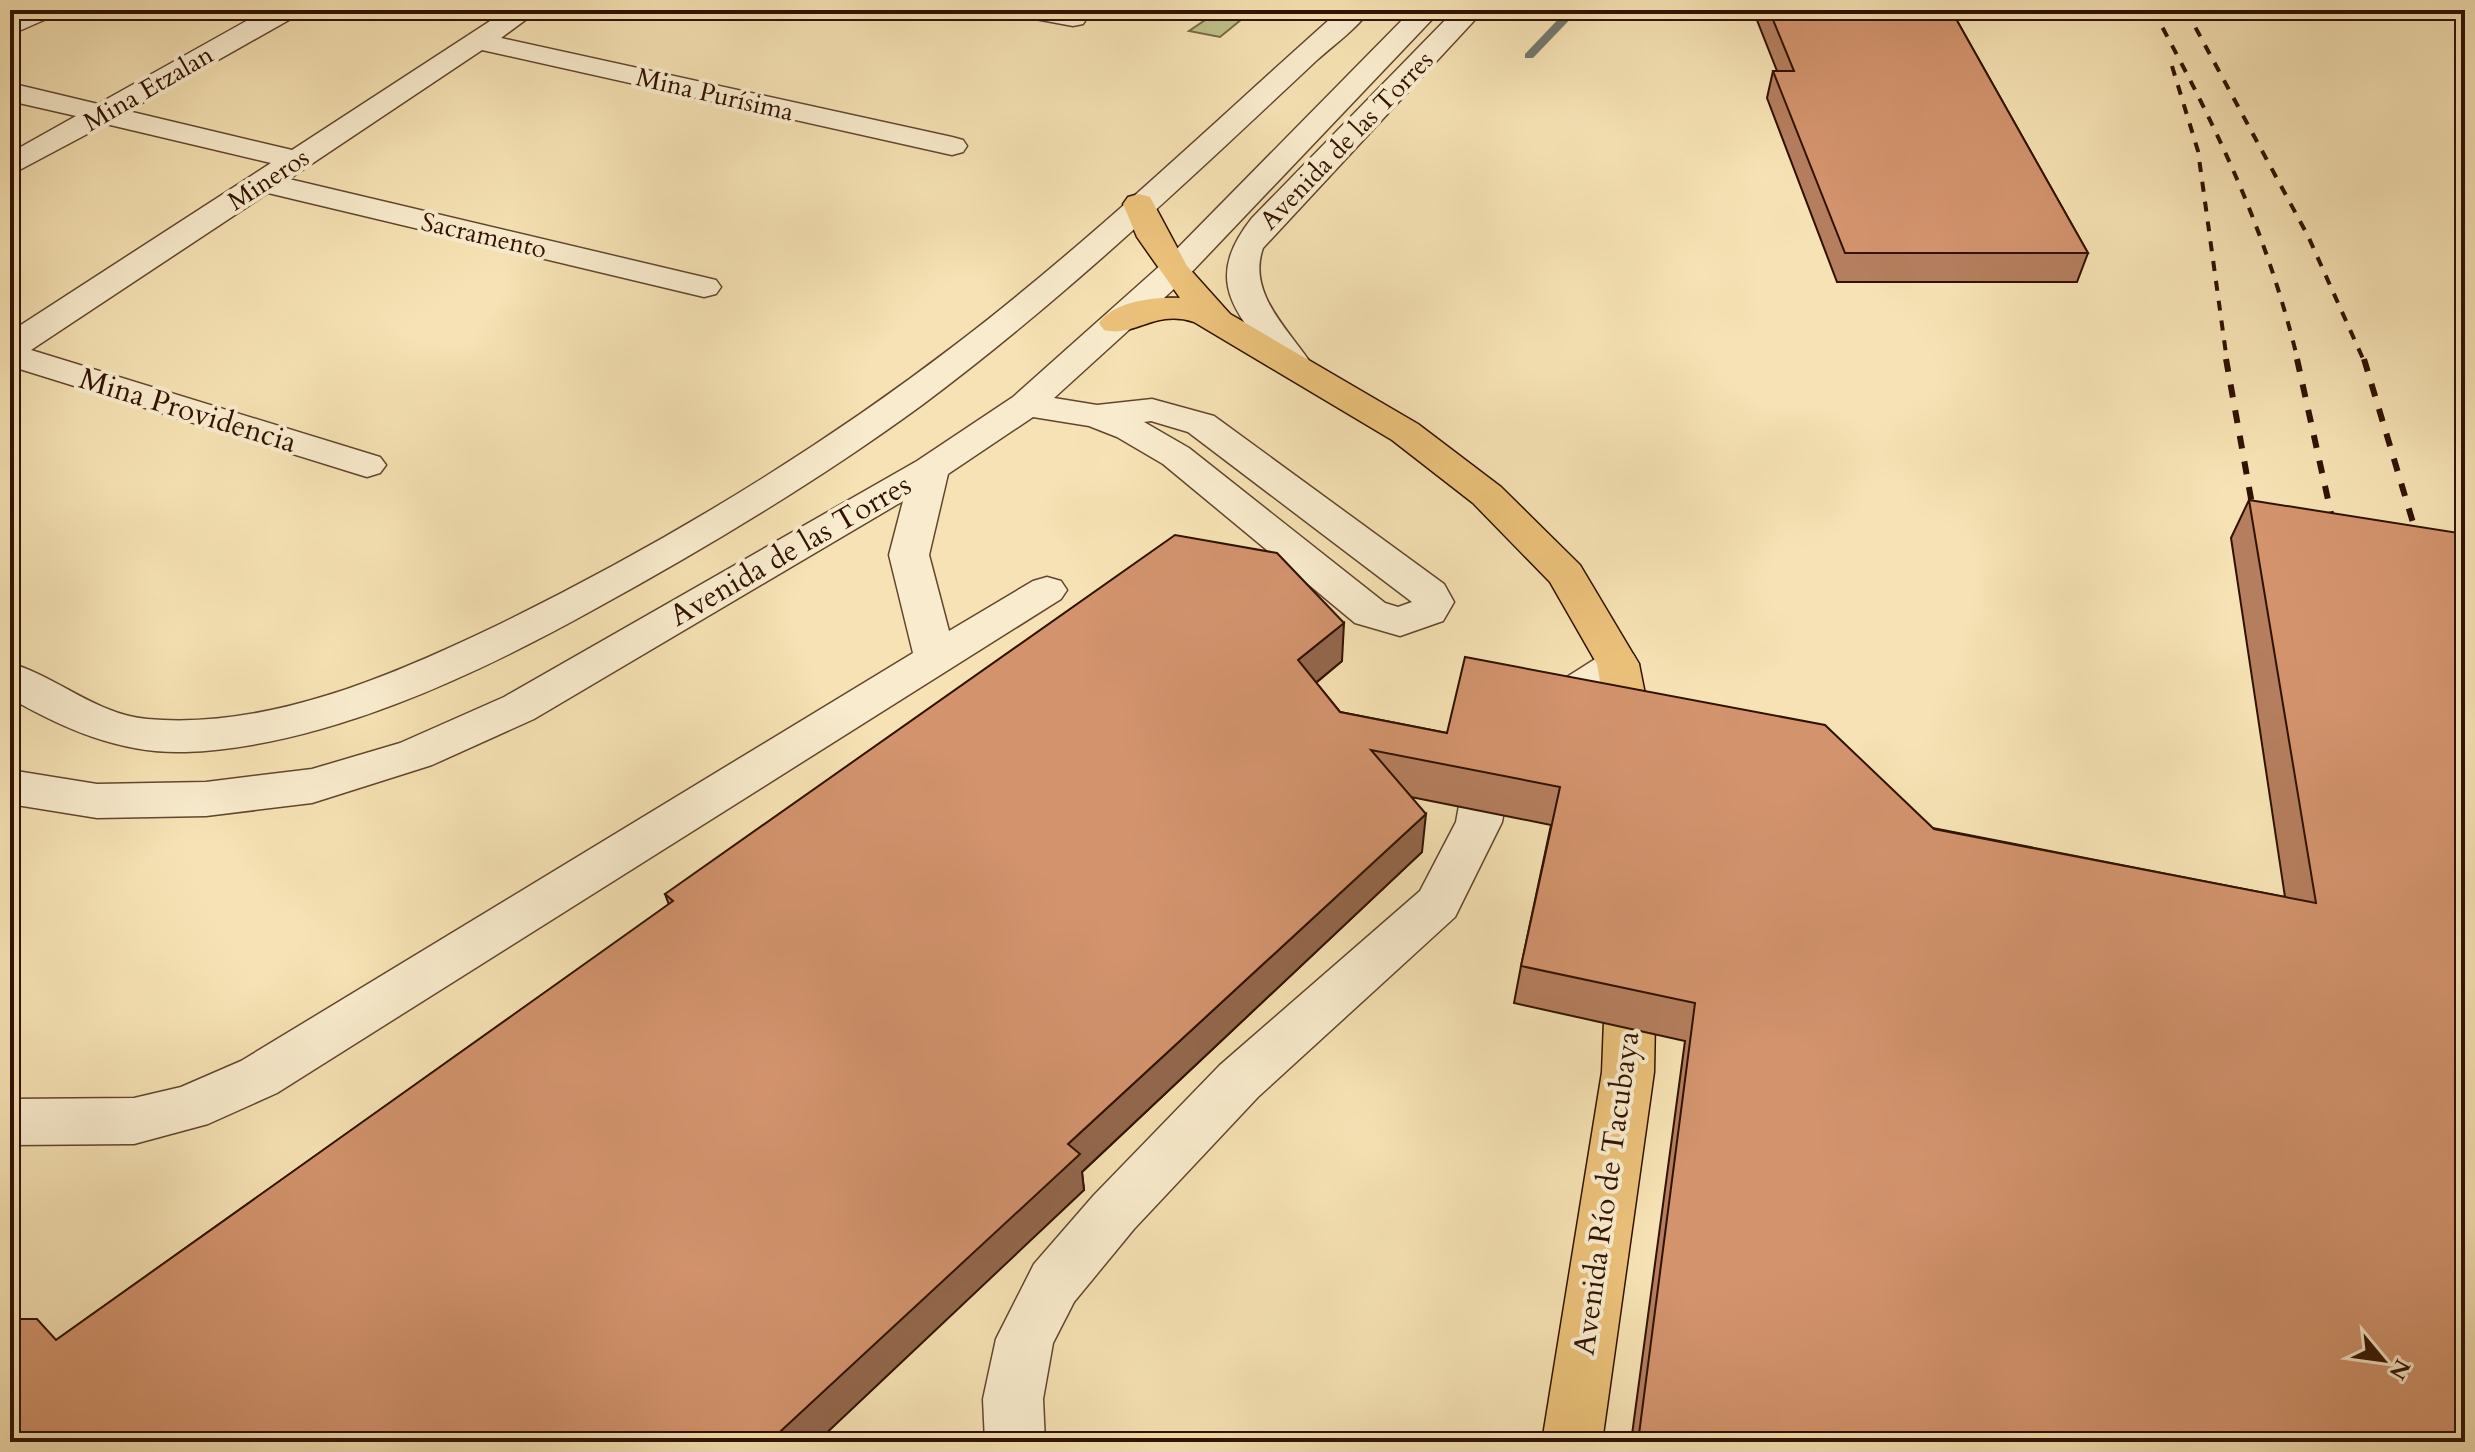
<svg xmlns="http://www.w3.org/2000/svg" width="2475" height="1452" font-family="Cardo,serif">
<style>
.green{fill:#bfc28b;stroke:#786a46;stroke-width:2}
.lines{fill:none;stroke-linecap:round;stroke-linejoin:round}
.stream{fill:#74786e;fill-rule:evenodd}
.minor-casing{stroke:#62452e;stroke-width:3}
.major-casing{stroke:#311102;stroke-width:3}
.minor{fill:#f9ecce;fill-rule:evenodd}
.major{fill:#ebc17a;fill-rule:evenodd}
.rail-far1{stroke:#311102;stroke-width:4;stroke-dasharray:10 10;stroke-linecap:butt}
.rail{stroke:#311102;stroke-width:6;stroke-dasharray:13 13;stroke-linecap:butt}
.wall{fill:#b57e5e;stroke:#311102;stroke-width:2}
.shaded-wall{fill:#93674c;stroke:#311102;stroke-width:2}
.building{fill:#d2936d;stroke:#311102;stroke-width:2}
.labels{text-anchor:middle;stroke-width:8;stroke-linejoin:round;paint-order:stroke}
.far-street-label{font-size:26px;fill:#311102;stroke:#f9ecce}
.street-label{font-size:30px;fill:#311102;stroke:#f9ecce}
</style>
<rect width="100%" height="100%" fill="#f6e2b4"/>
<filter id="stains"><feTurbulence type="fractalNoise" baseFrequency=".0025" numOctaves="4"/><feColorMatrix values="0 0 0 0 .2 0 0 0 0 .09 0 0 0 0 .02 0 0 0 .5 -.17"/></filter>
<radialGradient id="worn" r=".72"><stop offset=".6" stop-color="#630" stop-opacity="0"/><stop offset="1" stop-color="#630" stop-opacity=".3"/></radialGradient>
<polygon class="green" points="1220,10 1253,10 1220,37 1189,31"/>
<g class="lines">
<polygon class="stream" points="1567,10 1579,10 1533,58 1525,58 1525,54"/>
<g class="minor-casing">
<g id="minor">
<polygon points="22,10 57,10 53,16 10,35 10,16"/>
<polygon points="266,10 300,10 296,16 128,111 292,150 507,10 539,10 501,38 952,137 963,140 967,146 963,152 952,155 482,50 289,179 716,280 721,287 716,294 704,297 268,193 31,350 380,457 386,465 380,473 367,477 354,473 10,366 10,332 271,163 106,124 10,175 10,153 76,116 10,101 10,83 98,104"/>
<polygon points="1015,10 1074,10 1083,12 1087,18 1083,24 1073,26 1019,16"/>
<path d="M1340 10H1370C1356 29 1335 44 1317 60 1286 89 1254 119 1223 148 1126 238 1028 326 922 405 818 481 706 548 593 610 474 676 323 747 185 752 121 754 64 729 10 698V663C58 677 95 714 147 719 268 730 394 675 500 624 659 546 814 453 955 345 1090 242 1213 123 1340 10Z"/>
<path d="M1412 10H1441L1186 278 1054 398 1097 405 1152 399 1214 416 1444 584 1454 602 1443 621 1400 636 1355 623 1163 464 1117 437 1089 426 1033 417 948 474 929 555 949 631 1033 581 1047 577 1061 581 1067 590 1061 599 277 1093 208 1124 134 1144 10 1145V1099L134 1098 181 1087 241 1061 913 653 889 555 903 501 534 719 432 765 312 803 206 816 97 818 10 804V770L97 784 206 782 312 769 400 743 504 697 917 461 1013 397 1162 264ZM1151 421 1188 432 1412 602 1398 607 1385 603 1189 448 1144 422Z"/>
<path d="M1455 10H1484L1263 248C1247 292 1287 328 1310 362L1305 370 1292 373 1279 370C1239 313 1200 284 1252 218Z"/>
<polygon points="1618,649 1633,654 1639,664 1633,674 1556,725 1521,763 1508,789 1502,822 1455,917 1258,1097 1134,1229 1074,1302 1053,1343 1043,1399 1045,1442 985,1442 983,1399 996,1339 1034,1264 1094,1195 1220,1065 1420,891 1456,822 1462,789 1487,743 1526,703 1603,654"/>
</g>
</g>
<g class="major-casing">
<g id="major">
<path d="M1139 194 1150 197 1187 266 1230 314 1418 424 1501 487 1580 565 1639 664 1655 744 1649 755 1633 760 1617 755 1611 744 1597 664 1550 582 1473 503 1392 440 1194 322C1154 309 1135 338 1104 330L1099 323C1114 301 1155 297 1180 298L1137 237 1123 204 1128 197Z"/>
<polygon points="1631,949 1649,955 1656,969 1654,1072 1602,1442 1542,1442 1602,1072 1606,969 1613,955"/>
</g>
</g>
<use href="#minor" class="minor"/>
<use href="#major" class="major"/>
<g class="rail-far1">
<path d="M2153 10C2217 128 2266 229 2298 361"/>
<polyline points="2186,10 2308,236 2364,361"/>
<polyline points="2172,66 2198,151 2227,361"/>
</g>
<g class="rail">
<polyline points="2226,359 2255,521"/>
<polyline points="2297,359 2336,536"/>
<polyline points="2364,359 2420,546"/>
</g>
</g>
<g class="wall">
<polygon points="1753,10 1951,10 2088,253 2077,282 1837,282 1767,98 1773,71 1777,71"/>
<polygon points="2249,500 2465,1442 1631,1442 1685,1041 1514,1003 1521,966 1551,825 1411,797 1422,852 1082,1172 1084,1190 56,1340 669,905 665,894 1342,661 1316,683 1340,712 2285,897 2231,538"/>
</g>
<g class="shaded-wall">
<polygon points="1344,623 1342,661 1296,699 1298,660"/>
<polygon points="1426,814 1422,852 1082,1172 1084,1190 817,1442 769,1442 1068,1144"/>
</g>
<g class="building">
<polygon points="1769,10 1951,10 2088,253 1845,253 1773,71 1794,71"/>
<polygon points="2249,500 2465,534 2465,1442 1638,1442 1695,1003 1521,966 1560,787 1371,750 1426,814 1068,1144 1080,1154 769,1442 10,1442 10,1319 37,1319 56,1340 673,901 665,894 1175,535 1277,553 1344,623 1298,660 1340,712 1447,733 1465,657 1825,725 1934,829 2316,903"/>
</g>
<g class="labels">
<g class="far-street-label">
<text transform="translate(148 88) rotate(-30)" y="9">Mina Etzalan</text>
<text transform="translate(715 94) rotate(13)" y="9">Mina Purísima</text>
<text transform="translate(1346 140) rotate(-46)" y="9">Avenida de las Torres</text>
<text transform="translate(268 179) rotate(-33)" y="9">Mineros</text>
<text transform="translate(484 235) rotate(13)" y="9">Sacramento</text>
</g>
<g class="street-label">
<text transform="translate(188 410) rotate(17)" y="10">Mina Providencia</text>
<text transform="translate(790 550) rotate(-30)" y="10">Avenida de las Torres</text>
<text transform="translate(1606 1193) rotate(-82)" y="10">Avenida Río de Tacubaya</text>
</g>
</g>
<rect width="2475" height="1452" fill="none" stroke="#f6e2b4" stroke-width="40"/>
<rect x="12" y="12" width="2451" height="1428" fill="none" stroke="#311102" stroke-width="4"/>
<rect x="20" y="20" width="2435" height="1412" fill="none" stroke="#311102" stroke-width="2"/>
<g transform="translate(2383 1360) rotate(119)" stroke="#f9ecce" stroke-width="6" paint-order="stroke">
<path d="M0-6L14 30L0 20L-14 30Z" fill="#311102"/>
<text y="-12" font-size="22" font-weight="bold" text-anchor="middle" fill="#311102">N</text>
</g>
<rect width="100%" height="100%" filter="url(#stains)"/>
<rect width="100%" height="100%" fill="url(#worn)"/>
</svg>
